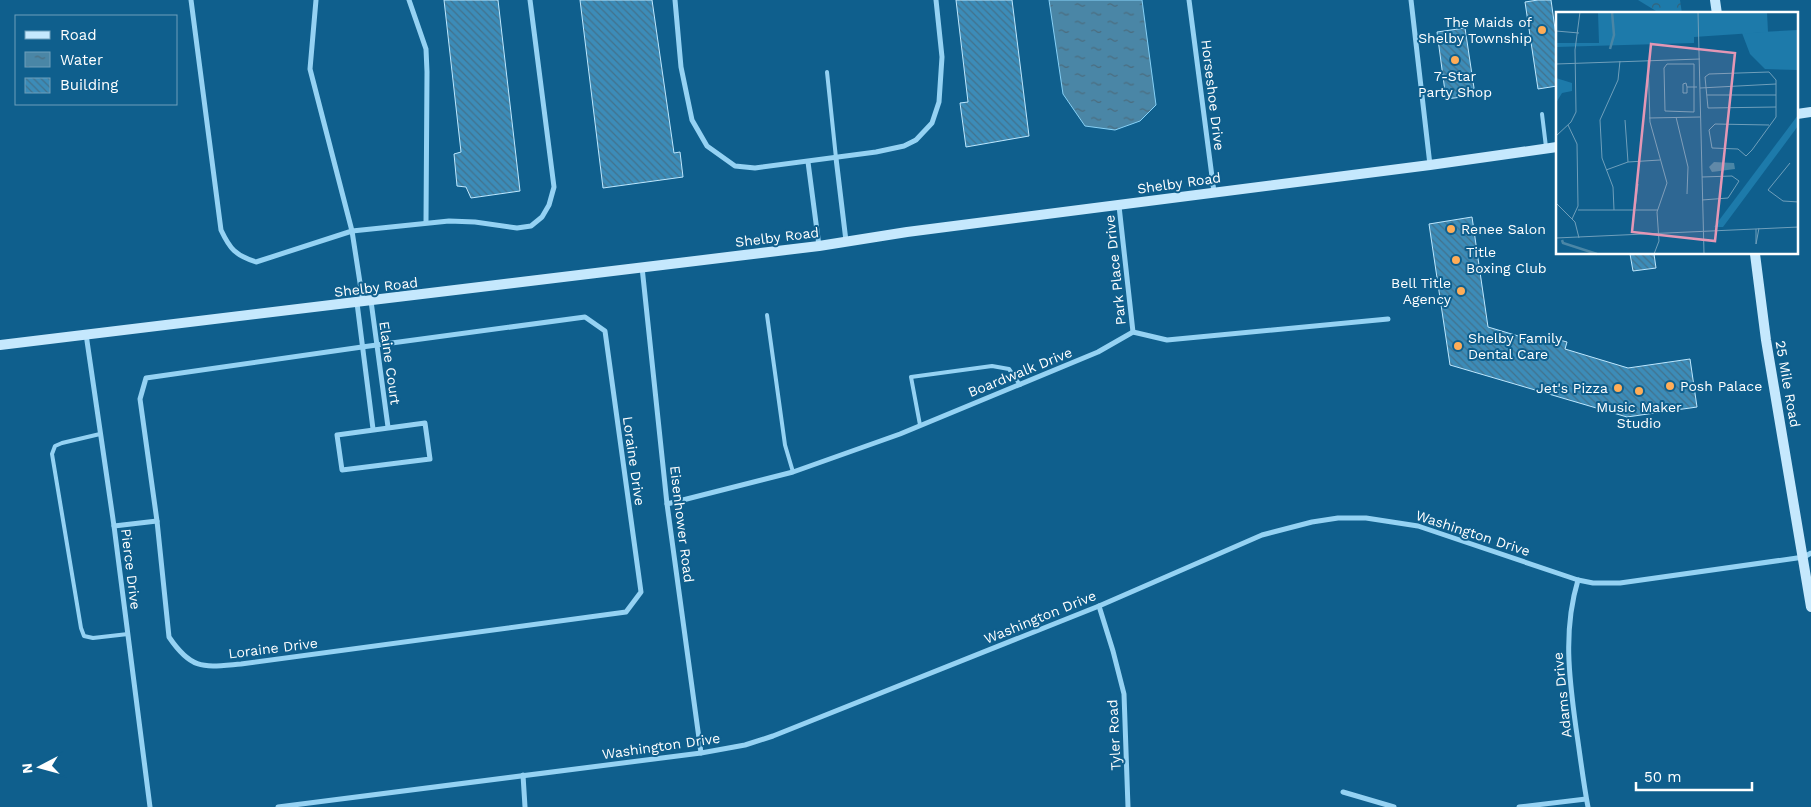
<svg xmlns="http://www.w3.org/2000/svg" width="1811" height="807" font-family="'Work Sans',sans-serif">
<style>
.park{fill:url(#park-crowns)}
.water{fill:url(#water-ripples);stroke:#86d1f7}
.building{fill:url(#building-back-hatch);stroke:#bde7fe}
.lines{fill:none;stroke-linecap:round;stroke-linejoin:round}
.lane{stroke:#95d2f3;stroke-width:4}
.street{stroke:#95d2f3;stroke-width:5}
.secondary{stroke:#c5e8fd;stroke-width:10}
.poi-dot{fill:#ffad57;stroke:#0f5f8d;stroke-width:2}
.labels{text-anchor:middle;stroke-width:4;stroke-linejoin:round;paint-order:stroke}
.poi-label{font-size:14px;fill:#fff;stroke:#0f5f8d;text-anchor:start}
.street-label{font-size:14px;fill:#fff;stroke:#0f5f8d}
.inset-river{fill:none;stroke:#4a86a6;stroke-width:2.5}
.inset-road{fill:none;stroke:#6f9fbb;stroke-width:1}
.view{fill:#e497b5;fill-opacity:0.15;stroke:#e497b5;stroke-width:2.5}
.inset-edge{fill:none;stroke:#fff;stroke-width:2.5}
</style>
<defs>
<pattern id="park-crowns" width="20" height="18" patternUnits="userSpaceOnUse" patternTransform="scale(1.25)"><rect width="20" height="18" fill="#1d7aaa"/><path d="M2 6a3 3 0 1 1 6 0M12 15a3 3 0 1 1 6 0" fill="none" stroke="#34637b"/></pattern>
<pattern id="water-ripples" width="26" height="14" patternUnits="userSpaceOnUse" patternTransform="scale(1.25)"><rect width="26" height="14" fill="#4a86a6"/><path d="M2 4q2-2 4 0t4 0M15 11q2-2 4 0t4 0" fill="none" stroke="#4b6c7e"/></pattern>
<pattern id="building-back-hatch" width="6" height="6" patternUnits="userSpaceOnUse" patternTransform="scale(1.25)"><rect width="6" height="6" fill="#3c8cb8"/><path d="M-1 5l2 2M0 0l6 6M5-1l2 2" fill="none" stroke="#42728d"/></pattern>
</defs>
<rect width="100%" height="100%" fill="#0f5f8d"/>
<polygon class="park" points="1638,0 1680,0 1682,14 1661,14"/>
<polygon class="water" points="1049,0 1142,0 1156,105 1140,121 1115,130 1085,126 1063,94"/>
<g class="building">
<polygon points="444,0 498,0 520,191 471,198 466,187 457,186 454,154 461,152"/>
<polygon points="580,0 652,0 674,153 680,152 683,177 603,188"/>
<polygon points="956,0 1012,0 1029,136 966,147 960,103 968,102"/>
<polygon points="1538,0 1551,0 1557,43 1557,86 1538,89 1525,2"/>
<polygon points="1465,28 1474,88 1470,96 1446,99 1437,32"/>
<polygon points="1472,217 1488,327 1542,343 1545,336 1567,342 1565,349 1628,368 1690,359 1697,407 1627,417 1450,365 1429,224"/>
<polygon points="1630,254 1654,254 1656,268 1633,271"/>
</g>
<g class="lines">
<g class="lane">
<polyline points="827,72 836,158"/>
<polyline points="1542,114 1546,147"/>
<polyline points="767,315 785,445 793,472"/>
<polyline points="920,425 911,377 992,366 1009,369 1020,385"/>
<polyline points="100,434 62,443 55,446 52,454 81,628 84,636 93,638 128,634"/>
</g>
<g class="street">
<path d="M191 0 221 230C230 249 235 255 256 262L352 231 449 221 475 222 517 228 531 226 542 217 549 205 554 187 530 0"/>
<polyline points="316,0 310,69 352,231 363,302"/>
<polyline points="409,0 426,49 427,72 426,222"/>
<polyline points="675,0 681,67 692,120 707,146 735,166 755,168 876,152 904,146 916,140 932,123 939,102 942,57 936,0"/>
<polyline points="1189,0 1214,192"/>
<polyline points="1411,0 1430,165"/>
<polyline points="836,158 846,241"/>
<polyline points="808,162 819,246"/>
<polyline points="1119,206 1133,332"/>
<polyline points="642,267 667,504 701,753"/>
<polyline points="371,301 388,427"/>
<polyline points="357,303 373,429"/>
<path d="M585 317 605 331 641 592 626 612 241 664C204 667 192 671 169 637L157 521 140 399 146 378 362 347Z"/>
<polyline points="86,334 114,526 150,807"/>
<polygon points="425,423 430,459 342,470 337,435"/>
<polyline points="667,504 793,472 900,434 1098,352 1133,332 1167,340 1388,319"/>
<polyline points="114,526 157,521"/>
<path d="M1578 580C1563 630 1569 677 1576 728 1580 754 1583 781 1588 807"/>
<polyline points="1099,606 1113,651 1124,694 1128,807"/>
<polyline points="523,775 525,807"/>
<polyline points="1343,792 1394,807"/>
<polyline points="278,807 701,753 745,745 773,736 1099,606 1262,535 1312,522 1338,518 1366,518 1418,526 1578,580 1593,583 1620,583 1804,557 1811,553"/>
<polyline points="1519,807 1586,799"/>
</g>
<g class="secondary">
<polyline points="1715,0 1717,14"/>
<polyline points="1797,114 1811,112"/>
<polyline points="1755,254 1766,340 1811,607"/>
<polyline points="0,345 819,246 907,232 1430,165 1557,147"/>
</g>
</g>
<g class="poi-dot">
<circle cx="1542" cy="30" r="5"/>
<circle cx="1455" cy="60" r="5"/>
<circle cx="1451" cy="229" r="5"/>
<circle cx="1456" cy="260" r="5"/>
<circle cx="1461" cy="291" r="5"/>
<circle cx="1458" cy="346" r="5"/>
<circle cx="1670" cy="386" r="5"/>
<circle cx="1618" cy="388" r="5"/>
<circle cx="1639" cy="391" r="5"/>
</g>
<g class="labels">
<g class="poi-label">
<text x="1532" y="27" text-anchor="end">The Maids of<tspan x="1532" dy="16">Shelby Township</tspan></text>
<text x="1455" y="81" text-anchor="middle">7-Star<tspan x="1455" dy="16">Party Shop</tspan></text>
<text x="1461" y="234">Renee Salon</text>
<text x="1466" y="257">Title<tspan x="1466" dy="16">Boxing Club</tspan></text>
<text x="1451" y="288" text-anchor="end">Bell Title<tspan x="1451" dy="16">Agency</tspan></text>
<text x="1468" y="343">Shelby Family<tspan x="1468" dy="16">Dental Care</tspan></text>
<text x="1680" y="391">Posh Palace</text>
<text x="1608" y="393" text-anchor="end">Jet's Pizza</text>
<text x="1639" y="412" text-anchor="middle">Music Maker<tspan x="1639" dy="16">Studio</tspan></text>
</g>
<g class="street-label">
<text transform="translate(1213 95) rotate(83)" y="5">Horseshoe Drive</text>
<text transform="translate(1179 183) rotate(-8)" y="5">Shelby Road</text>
<text transform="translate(777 237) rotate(-7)" y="5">Shelby Road</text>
<text transform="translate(1115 270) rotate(-96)" y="5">Park Place Drive</text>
<text transform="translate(376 287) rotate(-7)" y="5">Shelby Road</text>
<text transform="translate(390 363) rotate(82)" y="5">Elaine Court</text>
<text transform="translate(1020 372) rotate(-22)" y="5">Boardwalk Drive</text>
<text transform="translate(1788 384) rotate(80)" y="5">25 Mile Road</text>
<text transform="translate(634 461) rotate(82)" y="5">Loraine Drive</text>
<text transform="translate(682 524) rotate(83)" y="5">Eisenhower Road</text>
<text transform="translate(1473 533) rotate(18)" y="5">Washington Drive</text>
<text transform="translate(131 569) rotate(83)" y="5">Pierce Drive</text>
<text transform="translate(1040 617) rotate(-22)" y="5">Washington Drive</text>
<text transform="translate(273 648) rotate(-7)" y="5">Loraine Drive</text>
<text transform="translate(1562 695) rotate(-96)" y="5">Adams Drive</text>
<text transform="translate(1114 735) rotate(-93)" y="5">Tyler Road</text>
<text transform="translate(661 746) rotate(-8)" y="5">Washington Drive</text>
</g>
</g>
<g transform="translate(1556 12)">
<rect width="242" height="242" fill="#0f5f8d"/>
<path d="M242 18 243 98H242V58L209 57 194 42 186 21ZM0 66 16 71V79L6 81 0 91Z" fill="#1d7aaa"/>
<path d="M42 0H211L212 20 138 25V31L0 35V31H43ZM242 103V114L167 215H158Z" fill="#1d7aaa"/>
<path d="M158 150 178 151 179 157 156 160 153 155Z" fill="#4a86a6"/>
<path class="inset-river" d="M54 37 58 23 56 0M6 228 7 231 41 242"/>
<path class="inset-road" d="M142 0 148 242M0 19 23 21M92 48 94 110 111 171 101 200 103 229 98 242M0 52 144 47M111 52H138V100L109 99 108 56ZM131 75V81H127V72L130 71 131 75H141M144 76 220 72M151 83H220M120 105 132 155 131 182M93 106 144 105M69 108 72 150M12 113 21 132 22 194 16 207M213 113 159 112 153 118 156 136 182 137 190 144 196 138 220 105V68L213 60 153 62 149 65 152 96 220 95M0 124 15 110 20 100 19 38 24 0M234 151 212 178 227 189 243 190M50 158 72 150 104 148M146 165 176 164 183 169 172 186 146 188M0 191 19 210 23 226M79 197 82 172M22 198H102M58 198 57 175 46 146 44 108 62 68 64 49M200 217V232L203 216M0 226 243 215"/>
<path class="view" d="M95 32 179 41 159 229 76 220Z"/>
<rect width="242" height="242" class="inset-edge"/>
</g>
<rect x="15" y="15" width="162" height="90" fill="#0f5f8d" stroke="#6f9fbb"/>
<rect x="25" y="31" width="25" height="8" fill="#c5e8fd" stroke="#6f9fbb"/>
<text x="60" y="40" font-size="15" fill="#ffffff">Road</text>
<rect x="25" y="52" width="25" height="15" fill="url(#water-ripples)" stroke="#6f9fbb"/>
<text x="60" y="65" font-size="15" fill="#ffffff">Water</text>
<rect x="25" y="78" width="25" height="15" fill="url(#building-back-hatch)" stroke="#6f9fbb"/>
<text x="60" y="90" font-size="15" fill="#ffffff">Building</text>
<g transform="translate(40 767) rotate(264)" stroke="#0f5f8d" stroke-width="4" paint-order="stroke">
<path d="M0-4L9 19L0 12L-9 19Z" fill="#ffffff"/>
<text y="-8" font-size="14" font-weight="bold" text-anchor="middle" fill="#ffffff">N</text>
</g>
<path d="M1636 782v8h116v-8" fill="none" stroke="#ffffff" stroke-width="2.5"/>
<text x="1644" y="782" font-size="15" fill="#ffffff" stroke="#0f5f8d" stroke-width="4" paint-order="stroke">50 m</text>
</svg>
